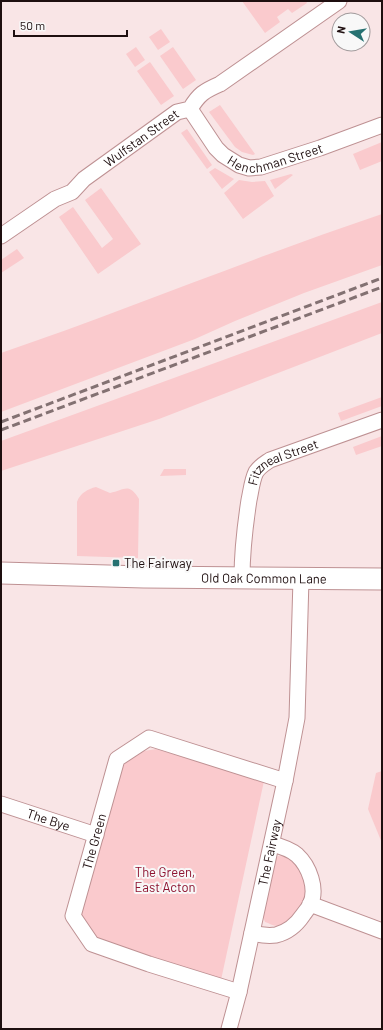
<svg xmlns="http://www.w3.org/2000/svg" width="383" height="1030" font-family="Barlow,sans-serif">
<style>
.green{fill:#facacd}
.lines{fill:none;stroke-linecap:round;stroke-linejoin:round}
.street-casing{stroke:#be9193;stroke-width:17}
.secondary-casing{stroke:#be9193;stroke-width:23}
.street{stroke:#fff;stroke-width:15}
.secondary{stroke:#fff;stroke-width:21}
.rail{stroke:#837172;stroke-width:3;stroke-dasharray:8 4;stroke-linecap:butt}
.poi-dot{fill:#267171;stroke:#f8f8f8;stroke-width:1.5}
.labels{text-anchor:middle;stroke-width:4;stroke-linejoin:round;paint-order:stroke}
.street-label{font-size:13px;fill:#1e0e0f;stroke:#f8f8f8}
.poi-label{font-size:13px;fill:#1e0e0f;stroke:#f8f8f8;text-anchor:start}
.park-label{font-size:13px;fill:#8e1330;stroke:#f8f8f8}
</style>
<rect width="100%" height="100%" fill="#f9e5e6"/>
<g class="green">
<polygon points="242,1 306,1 307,3 292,13 288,9 277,17 280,22 265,33"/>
<polygon points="161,29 170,42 158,50 149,37"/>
<polygon points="136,47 145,60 135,67 126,54"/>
<polygon points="173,47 196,80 183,89 160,56"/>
<polygon points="150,62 174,96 161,105 137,71"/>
<polygon points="220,105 255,154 253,155 242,152 235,147 209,112"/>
<polygon points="187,129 212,165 207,169 181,133"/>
<polygon points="382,142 382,161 360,170 353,154"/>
<polygon points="215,168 234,179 222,189 209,172"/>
<polygon points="291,174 293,175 275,189 270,180"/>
<polygon points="239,180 252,182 265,181 274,196 243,219 224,193"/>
<polygon points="101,188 141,244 98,274 59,217 73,207 102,248 113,239 85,200"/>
<path d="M382 214V265L304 293 235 321 195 339 1 412V353C129 309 254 257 382 214Z"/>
<polygon points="17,249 24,258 1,273 1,260"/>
<polygon points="382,302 382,333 159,419 1,471 1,441"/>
<polygon points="382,397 382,406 341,421 338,413"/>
<polygon points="382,436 382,446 356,455 353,447"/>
<polygon points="164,469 186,469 186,475 160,476"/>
<path d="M96 487 110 493C124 490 129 482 139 499L138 558 77 556V502C80 493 88 489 96 487Z"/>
<polygon points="156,749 264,781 221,980 91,938 75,916 121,763 132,753"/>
<polygon points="382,771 382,843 368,809 376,773"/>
<path d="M284 855C301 861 313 892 301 908 299 912 294 915 290 919 286 923 283 926 277 926 273 926 269 923 265 922L262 914 274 860 278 856Z"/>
</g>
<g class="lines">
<g class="street-casing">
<g id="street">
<path id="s1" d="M190 109 216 148 223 155 239 165 249 168 261 167 320 148 382 125"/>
<path id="s2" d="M1 236 55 199 72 192 84 179 177 112 190 109C199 94 204 91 220 84L339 1"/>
<path id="s3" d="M242 578C242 552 245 526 249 500 251 491 252 480 256 472 260 466 264 464 270 460L382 420"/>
<path id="s4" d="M1 804 96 835"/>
<polyline points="310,904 382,931"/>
<path d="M252 933C260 935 268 936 276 935 288 932 297 924 303 915 305 912 308 909 310 905 318 889 309 866 297 855 290 849 280 846 272 844"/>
<path id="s5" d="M239 992 149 964 92 944 73 916 117 759 149 738 285 781"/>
<path id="s6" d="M229 1029 239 992 285 781 297 718 301 579"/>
</g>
</g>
<g class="secondary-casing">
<g id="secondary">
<path id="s7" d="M1 573 144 577 382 579"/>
</g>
</g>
<use href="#street" class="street"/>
<use href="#secondary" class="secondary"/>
<g class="rail">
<polyline points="1,422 382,278"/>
<polyline points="1,430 382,287"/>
</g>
</g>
<rect class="poi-dot" x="112" y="559" width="8" height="8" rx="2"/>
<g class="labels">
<g class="street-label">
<text dy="5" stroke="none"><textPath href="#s2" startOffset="172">Wulfstan Street</textPath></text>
<text dy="5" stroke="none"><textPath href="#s1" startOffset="113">Henchman Street</textPath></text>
<text dy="5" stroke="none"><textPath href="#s3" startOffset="135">Fitzneal Street</textPath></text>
<text dy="5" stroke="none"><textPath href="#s7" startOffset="263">Old Oak Common Lane</textPath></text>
<text dy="5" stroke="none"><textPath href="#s4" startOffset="50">The Bye</textPath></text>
<text dy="5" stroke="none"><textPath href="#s5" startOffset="266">The Green</textPath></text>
<text dy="5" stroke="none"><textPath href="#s6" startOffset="181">The Fairway</textPath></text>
</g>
<g class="poi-label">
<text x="124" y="568">The Fairway</text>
</g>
<g class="park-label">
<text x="165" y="877">The Green,<tspan x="165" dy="15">East Acton</tspan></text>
</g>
</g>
<rect width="383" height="1030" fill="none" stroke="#1e0e0f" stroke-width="4"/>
<g transform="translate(351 32) rotate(282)"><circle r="19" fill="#f8f8f8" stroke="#a19a9b"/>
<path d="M0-3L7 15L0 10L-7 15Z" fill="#267171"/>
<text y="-6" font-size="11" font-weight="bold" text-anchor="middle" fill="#1e0e0f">N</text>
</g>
<path d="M14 30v6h113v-6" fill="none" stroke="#1e0e0f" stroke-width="2"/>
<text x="20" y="30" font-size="12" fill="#1e0e0f" stroke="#f8f8f8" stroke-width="3" paint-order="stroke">50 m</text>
</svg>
